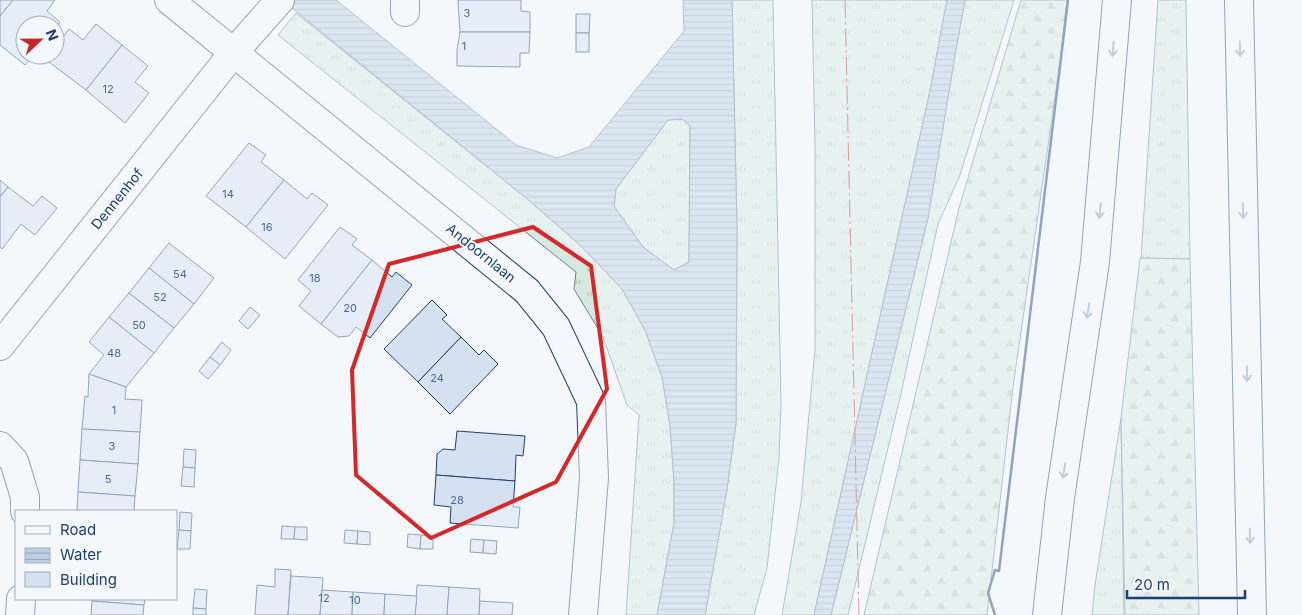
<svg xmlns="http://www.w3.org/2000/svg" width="1302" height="615" font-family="Inter,sans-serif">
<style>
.grass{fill:url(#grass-tufts);stroke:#687fa3}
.forest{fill:url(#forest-firs);stroke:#687fa3}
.water{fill:url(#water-rules);stroke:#687fa3;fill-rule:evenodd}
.building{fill:#d5e0f0;stroke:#1d3f73}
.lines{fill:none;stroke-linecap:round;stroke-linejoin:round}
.minor-casing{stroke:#1d3f73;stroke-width:30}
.motorway-casing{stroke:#1d3f73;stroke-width:30}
.minor{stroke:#f4f7fb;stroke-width:28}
.motorway{stroke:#f4f7fb;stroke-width:28}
.wall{stroke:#1d3f73;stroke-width:2.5}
.power{stroke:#c62828;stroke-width:1;stroke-dasharray:18 4 2.5 4;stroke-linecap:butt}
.oneway{stroke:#889bb7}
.marked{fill:none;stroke:#d62828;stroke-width:4;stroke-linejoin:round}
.labels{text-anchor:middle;stroke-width:4;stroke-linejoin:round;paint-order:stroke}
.number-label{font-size:11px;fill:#4b6792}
.street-label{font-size:14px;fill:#1d3f73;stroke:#f4f7fb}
</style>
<defs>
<pattern id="grass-tufts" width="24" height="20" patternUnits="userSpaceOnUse" patternTransform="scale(1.25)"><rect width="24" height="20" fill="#d7e8df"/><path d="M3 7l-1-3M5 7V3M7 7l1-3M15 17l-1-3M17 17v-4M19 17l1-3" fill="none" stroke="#b8c8c3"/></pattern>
<pattern id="forest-firs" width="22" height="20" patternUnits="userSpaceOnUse" patternTransform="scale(1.25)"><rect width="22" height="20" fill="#d7e8df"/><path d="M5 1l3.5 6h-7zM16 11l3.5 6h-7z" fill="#b8c8c3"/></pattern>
<pattern id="water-rules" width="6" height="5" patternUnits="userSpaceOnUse" patternTransform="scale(1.25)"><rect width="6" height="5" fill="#bed0e5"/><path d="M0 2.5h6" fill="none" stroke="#9aaabe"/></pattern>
</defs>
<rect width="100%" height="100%" fill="#f4f7fb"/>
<g class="grass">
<polygon points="732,0 773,0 781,402 779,458 767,568 754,615 705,615 727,489 736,423 737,228"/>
<polygon points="812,0 947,0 930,91 814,615 782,615 801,502 815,350 815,143"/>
<polygon points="965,0 1014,0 960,175 938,224 900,398 848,615 831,615 928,218 956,49"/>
<polygon points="1158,0 1186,0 1190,259 1141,258"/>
<polygon points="296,13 531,202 581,246 622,289 645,330 662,377 670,425 674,481 674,523 657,615 626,615 639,415 627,405 603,337 574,289 576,272 278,35"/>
<polygon points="682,119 690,126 689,262 674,270 643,247 614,206 616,189 668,120"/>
<polygon points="1121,418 1124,615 1092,615 1095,585"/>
</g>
<g class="forest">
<polygon points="1021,0 1067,0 1060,63 1013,387 987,615 864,615 959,208"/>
<polygon points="1140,258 1190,259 1199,615 1125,615 1121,418"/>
</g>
<g class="water">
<path d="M282 0H336L516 145 557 158 589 147 684 31 683 0H732L737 228 736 423 727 489 705 615H657L674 523V481L670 425 662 377 645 330 622 289 581 246 531 202ZM682 119 690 126 689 262 674 270 643 247 614 206 616 189 668 120Z"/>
<polygon points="947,0 965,0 956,49 928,218 831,615 814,615 930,91"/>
</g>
<g class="building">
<polygon points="0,0 13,0 0,16"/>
<polygon points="13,0 55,0 47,11 60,22 55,28 55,25 25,25 25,55 34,55 25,65 0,45 0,16"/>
<polygon points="458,0 521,0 521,11 530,12 530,32 460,32"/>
<polygon points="576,14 590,14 589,33 576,33"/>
<polygon points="96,24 122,45 86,90 45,59 49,55 55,55 55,47 69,29 83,40"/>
<polygon points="460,32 530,32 529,53 520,53 520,67 457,66 457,50"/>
<rect x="576" y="33" width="13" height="19"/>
<polygon points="122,45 148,66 135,82 149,93 125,123 86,90"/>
<polygon points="249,143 266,155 261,162 284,180 246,227 206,196"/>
<polygon points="0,180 8,187 0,197"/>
<polygon points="284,180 307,199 312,193 328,205 285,259 246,227"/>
<polygon points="8,187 33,206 42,196 57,208 35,235 21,224 2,249 0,247 0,197"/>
<polygon points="340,227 357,239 352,245 372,260 321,324 299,306 311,291 298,280"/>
<polygon points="169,243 214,278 194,304 149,268"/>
<polygon points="372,260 392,277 396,272 412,285 370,338 356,327 349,336 338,337 321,324"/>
<polygon points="149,268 194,304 174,328 129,293"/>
<polygon points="129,293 174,328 154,353 109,317"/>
<polygon points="432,300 447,315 442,319 461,337 418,382 384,349"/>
<polygon points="250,307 260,315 248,329 239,321"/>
<polygon points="109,317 154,353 126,387 89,374 104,355 89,342"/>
<polygon points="461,337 479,355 484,350 498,364 450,414 418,382"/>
<polygon points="222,342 231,350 220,365 210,357"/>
<polygon points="210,357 220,365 208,379 199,371"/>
<polygon points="89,374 126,387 125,399 142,400 140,432 82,429 85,396 88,397"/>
<polygon points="82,429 140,432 138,464 80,460"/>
<polygon points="457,431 525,436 523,456 516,455 515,481 436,475 437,454 443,449 455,450"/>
<polygon points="184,449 196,450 195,468 183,467"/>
<polygon points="80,460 138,464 135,496 78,492"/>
<polygon points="183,467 195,468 194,487 181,486"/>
<polygon points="436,475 515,481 513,507 520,507 518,528 450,523 451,507 434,505"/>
<polygon points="78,492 135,496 134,511 77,511"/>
<polygon points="180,512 192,513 191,531 179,530"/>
<polygon points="282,526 295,527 294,539 281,539"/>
<polygon points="295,527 307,527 307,540 294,539"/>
<polygon points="179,530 191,531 190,549 177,549"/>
<polygon points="345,530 358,531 357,544 344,543"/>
<polygon points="358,531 370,532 370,545 357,544"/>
<polygon points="408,534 421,535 420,549 407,547"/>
<polygon points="421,535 433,537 433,549 420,549"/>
<polygon points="471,539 484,540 483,553 470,552"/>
<polygon points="484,540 497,541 496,554 483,553"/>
<polygon points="275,569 291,570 288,615 255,615 257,585 275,587"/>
<polygon points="291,576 323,578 320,615 288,615"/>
<polygon points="417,585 449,587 447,615 415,615"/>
<polygon points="449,587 480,589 479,615 447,615"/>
<polygon points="195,589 207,590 206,609 193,608"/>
<polygon points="322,590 353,592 352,615 320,615"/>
<polygon points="353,592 385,594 384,615 352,615"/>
<polygon points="385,594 417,596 415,615 384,615"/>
<polygon points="92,599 145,599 144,605 92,601"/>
<polygon points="92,601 144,605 143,615 91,615"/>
<polygon points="480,601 513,603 512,615 479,615"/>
<polygon points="193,608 206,609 206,615 193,615"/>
</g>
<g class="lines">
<g class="minor-casing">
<g id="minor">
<polyline points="169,0 527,291 556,327 591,401 594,478 583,615"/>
<polyline points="405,12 405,0"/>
<polyline points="0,346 234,52 280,0"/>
<polyline points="0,446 14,461 25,497 25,511"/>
<polyline points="20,615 21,599"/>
</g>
</g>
<g class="motorway-casing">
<g id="motorway">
<polyline points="1239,0 1252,615"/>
<polyline points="1047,615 1060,498 1095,262 1117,0"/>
</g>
</g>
<use href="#minor" class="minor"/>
<use href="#motorway" class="motorway"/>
<polyline class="wall" points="995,615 988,593 995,570 999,571 1068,0"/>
<polyline class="power" points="845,0 859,615"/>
</g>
<defs><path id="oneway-shaft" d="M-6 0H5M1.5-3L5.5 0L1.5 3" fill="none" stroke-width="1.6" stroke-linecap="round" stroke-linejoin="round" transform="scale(1.25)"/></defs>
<g class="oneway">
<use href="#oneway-shaft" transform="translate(1113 49) rotate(95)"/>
<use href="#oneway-shaft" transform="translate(1240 49) rotate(89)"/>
<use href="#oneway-shaft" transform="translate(1100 211) rotate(95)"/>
<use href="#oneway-shaft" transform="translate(1243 211) rotate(89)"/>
<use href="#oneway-shaft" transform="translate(1088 311) rotate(99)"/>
<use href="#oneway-shaft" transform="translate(1247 374) rotate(89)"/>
<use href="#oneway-shaft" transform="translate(1064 471) rotate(99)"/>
<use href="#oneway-shaft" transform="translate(1250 536) rotate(89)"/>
</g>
<path d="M0 0H1302V615H0ZM533 227 591 266 607 389 556 482 431 538 356 475 352 370 389 264Z" fill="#f4f7fb" fill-opacity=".55" fill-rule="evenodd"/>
<path class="marked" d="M533 227 591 266 607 389 556 482 431 538 356 475 352 370 389 264Z"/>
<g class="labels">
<g class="number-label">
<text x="467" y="17">3</text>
<text x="464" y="50">1</text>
<text x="108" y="93">12</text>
<text x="228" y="198">14</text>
<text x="267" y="231">16</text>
<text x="180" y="278">54</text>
<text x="315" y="282">18</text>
<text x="160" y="301">52</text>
<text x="350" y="312">20</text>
<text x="139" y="329">50</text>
<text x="114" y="357">48</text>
<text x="437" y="382">24</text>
<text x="114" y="414">1</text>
<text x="112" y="450">3</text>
<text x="108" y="483">5</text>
<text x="457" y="504">28</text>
<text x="324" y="602">12</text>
<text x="355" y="604">10</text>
</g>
<g class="street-label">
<text transform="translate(117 199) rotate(-51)" y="5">Dennenhof</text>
<text transform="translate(481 253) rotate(39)" y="5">Andoornlaan</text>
</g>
</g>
<rect x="15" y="510" width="162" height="90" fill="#f4f7fb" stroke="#9eadc5"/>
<rect x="25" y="526" width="25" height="8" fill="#f4f7fb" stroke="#9eadc5"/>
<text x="60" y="535" font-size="15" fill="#1d3f73">Road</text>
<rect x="25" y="548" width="25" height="15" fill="url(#water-rules)" stroke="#9eadc5"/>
<text x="60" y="560" font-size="15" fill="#1d3f73">Water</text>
<rect x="25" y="572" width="25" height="15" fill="#d5e0f0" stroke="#9eadc5"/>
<text x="60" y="585" font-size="15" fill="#1d3f73">Building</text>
<g transform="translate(40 40) rotate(68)"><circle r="24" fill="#f4f7fb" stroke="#9eadc5"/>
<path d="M0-4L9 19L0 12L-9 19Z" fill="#c62828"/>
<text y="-8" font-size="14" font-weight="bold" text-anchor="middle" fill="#1d3f73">N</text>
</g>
<path d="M1127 590v8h118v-8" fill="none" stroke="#1d3f73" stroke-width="2.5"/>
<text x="1134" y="590" font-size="15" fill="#1d3f73" stroke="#f4f7fb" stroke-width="4" paint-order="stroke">20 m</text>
</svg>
